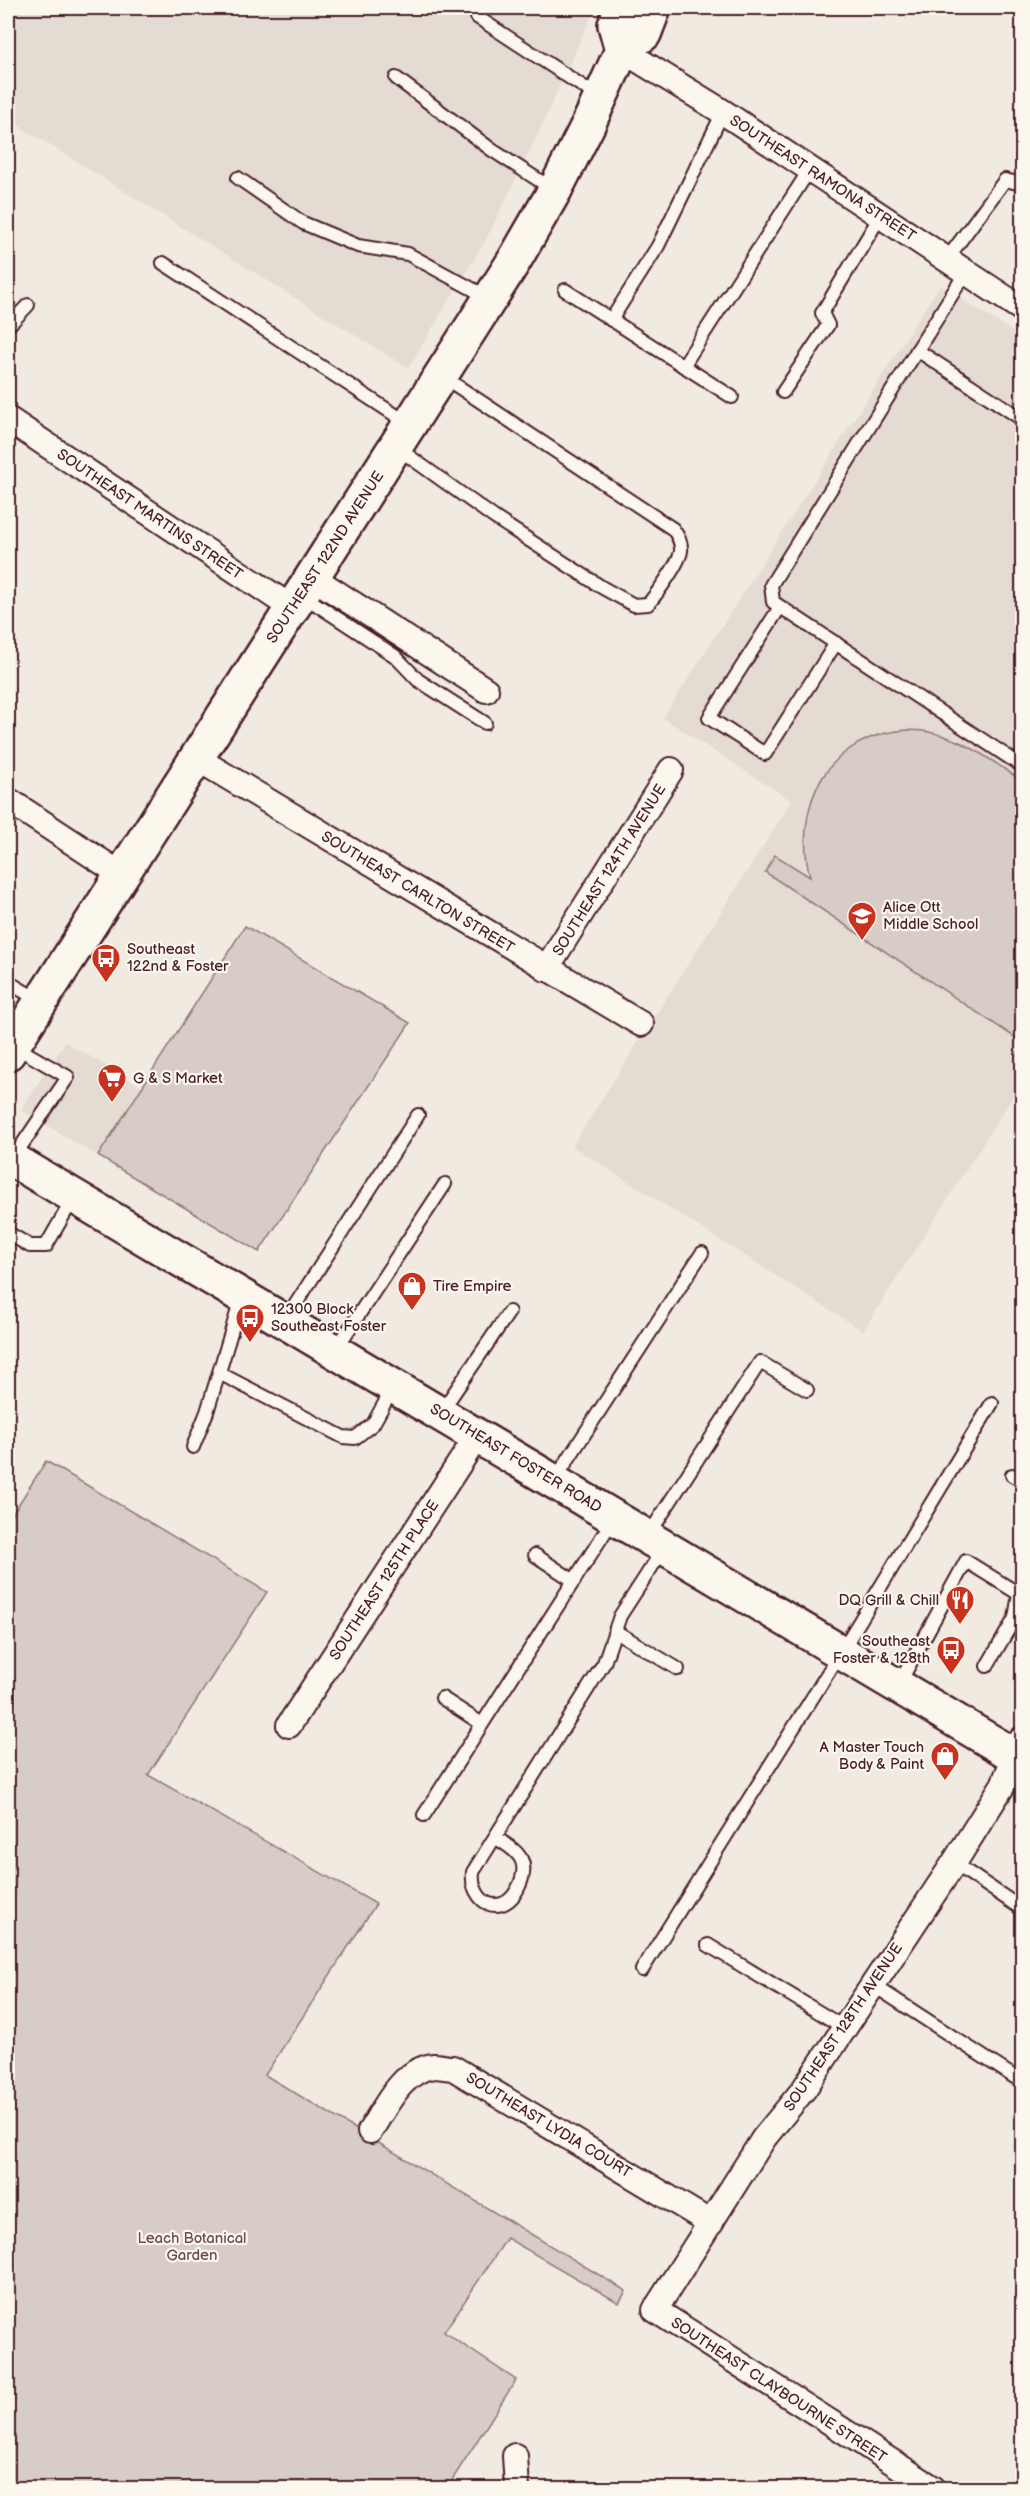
<svg xmlns="http://www.w3.org/2000/svg" width="1030" height="2496" font-family="'Balsamiq Sans',sans-serif">
<style>
.built{fill:#e4dbd2}
.green{fill:#d8ccc6;stroke:#917678;stroke-width:1.5}
.lines{fill:none;stroke-linecap:round;stroke-linejoin:round}
.lane-casing{stroke:#4a1f2b;stroke-width:16}
.street-casing{stroke:#4a1f2b;stroke-width:28}
.secondary-casing{stroke:#4a1f2b;stroke-width:38}
.primary-casing{stroke:#4a1f2b;stroke-width:38}
.lane{stroke:#fbf7ec;stroke-width:12}
.street{stroke:#fbf7ec;stroke-width:24}
.secondary{stroke:#fbf7ec;stroke-width:33}
.primary{stroke:#fbf7ec;stroke-width:33}
.labels{text-anchor:middle;stroke-width:4.5;stroke-linejoin:round;paint-order:stroke}
.street-label{font-size:15px;fill:#4a1f2b;stroke:#fbf7ec}
.poi-label{font-size:15px;fill:#4a1f2b;stroke:#fbf7ec;text-anchor:start}
.park-label{font-size:15px;fill:#6e4a52;stroke:#fbf7ec}
</style>
<rect width="100%" height="100%" fill="#f0eae0"/>
<filter id="ink" filterUnits="userSpaceOnUse"><feTurbulence type="fractalNoise" baseFrequency=".0167" numOctaves="2"/><feDisplacementMap in="SourceGraphic" scale="12" xChannelSelector="R" yChannelSelector="G"/><feConvolveMatrix kernelMatrix="1 2 1 2 8 2 1 2 1" color-interpolation-filters="sRGB"/></filter>
<g filter="url(#ink)">
<g class="built">
<polygon points="8,8 595,8 537,136 484,243 408,368 8,119"/>
<polygon points="940,285 1022,338 1022,1085 1021,1084 863,1331 572,1146 792,801 663,718"/>
<polygon points="65,1042 142,1087 98,1156 21,1110"/>
</g>
<g class="green">
<path d="M908 730C954 730 986 757 1022 781V1042L765 872 775 855 810 877C792 805 828 734 908 730Z"/>
<polygon points="245,926 410,1023 259,1252 98,1156"/>
<polygon points="46,1461 267,1592 148,1775 376,1904 265,2075 626,2291 619,2303 507,2238 444,2332 516,2380 447,2488 8,2488 8,1521"/>
</g>
<g class="lines">
<g class="lane-casing">
<g id="lane">
<polyline points="477,17 599,97"/>
<polyline points="396,78 492,150 554,190"/>
<polyline points="238,178 303,223 358,246 408,254 489,298"/>
<polyline points="947,259 1005,180 1022,184"/>
<polyline points="163,263 409,424"/>
<polyline points="966,272 771,585 773,602 1022,766"/>
<polyline points="565,290 732,397"/>
<polyline points="611,320 658,246 723,112"/>
<polyline points="8,326 28,305"/>
<polyline points="917,350 1022,419"/>
<polyline points="683,366 810,169"/>
<polyline points="783,392 828,325 822,313 881,215"/>
<path d="M396 447 495 518 603 588 634 605 648 604C656 595 680 562 681 551 682 542 677 535 673 529L442 376"/>
<polyline points="302,595 395,656 418,680 485,723"/>
<polyline points="780,607 709,718 765,754 836,643"/>
<polyline points="8,982 40,1001"/>
<polyline points="13,1158 68,1077 14,1046"/>
<polyline points="8,1233 30,1246 46,1246 74,1197"/>
<polyline points="286,1319 418,1115"/>
<polyline points="336,1349 445,1184"/>
<polyline points="219,1373 343,1437 355,1438 373,1424 394,1386"/>
<polyline points="441,1412 509,1312"/>
<polyline points="193,1447 207,1412 242,1296"/>
<polyline points="1012,1475 1022,1481"/>
<polyline points="554,1481 702,1253"/>
<polyline points="648,1536 760,1362 807,1390"/>
<polyline points="535,1555 574,1581"/>
<polyline points="615,1631 678,1669"/>
<polyline points="987,1666 1015,1618 1021,1621"/>
<polyline points="899,1684 966,1561 1019,1594 1015,1618"/>
<polyline points="442,1698 482,1724"/>
<polyline points="424,1815 614,1518"/>
<path d="M495 1837C503 1843 516 1849 521 1859 528 1872 517 1899 502 1904 482 1910 471 1888 473 1872L604 1663 620 1616 664 1548"/>
<polyline points="954,1863 1022,1909"/>
<polyline points="708,1945 845,2028"/>
<polyline points="642,1970 841,1652 992,1403"/>
<polyline points="873,1985 1022,2082"/>
<polyline points="1016,2488 1022,2479"/>
</g>
</g>
<g class="street-casing">
<g id="street">
<polyline points="622,50 723,112 1022,309"/>
<polyline points="8,419 292,608"/>
<polyline points="312,577 486,690"/>
<polyline points="196,758 641,1024"/>
<polyline points="8,800 122,875"/>
<polyline points="546,969 671,770"/>
<polyline points="289,1725 478,1435"/>
<path d="M370 2131C385 2108 402 2069 434 2066 440 2066 447 2068 453 2068L711 2223"/>
<polyline points="515,2456 517,2488"/>
<polyline points="933,2488 655,2310 764,2138 804,2089 954,1863 1003,1785 1022,1739"/>
</g>
</g>
<g class="secondary-casing">
<g id="secondary">
<polyline points="621,8 615,25 622,50"/>
<polyline points="8,1053 514,261 555,190 588,125 622,50 644,34 654,8"/>
</g>
</g>
<g class="primary-casing">
<polyline id="primary" points="8,1157 1022,1760"/>
</g>
<use href="#lane" class="lane"/>
<use href="#street" class="street"/>
<use href="#secondary" class="secondary"/>
<use href="#primary" class="primary"/>
</g>
</g>
<defs>
<g id="school-pin" transform="scale(1.5)"><path d="M0 17L-7.5 6A9.5 9.5 0 1 1 7.5 6Z" fill="#c8321e" stroke="#fbf7ec"/><path d="M0-5L7-2L0 1L-7-2ZM-4 1L0 2.5L4 1V4Q0 6-4 4Z" fill="#fff"/></g>
<g id="bus-pin" transform="scale(1.5)"><path d="M0 17L-7.5 6A9.5 9.5 0 1 1 7.5 6Z" fill="#c8321e" stroke="#fbf7ec"/><path d="M-5-6H5V4H4V6H2V4H-2V6H-4V4H-5ZM-3.5-4V0h7V-4ZM-3.5 1.2v1.5H-2V1.2ZM2 1.2v1.5H3.5V1.2Z" fill="#fff"/></g>
<g id="supermarket-pin" transform="scale(1.5)"><path d="M0 17L-7.5 6A9.5 9.5 0 1 1 7.5 6Z" fill="#c8321e" stroke="#fbf7ec"/><path d="M-6-5.5h2.5l.6 2H6L4.5 2H-2.5L-4.4-4H-6ZM-1.5 3.2a1.3 1.3 0 1 0 .1 0ZM3 3.2a1.3 1.3 0 1 0 .1 0Z" fill="#fff"/></g>
<g id="shop-pin" transform="scale(1.5)"><path d="M0 17L-7.5 6A9.5 9.5 0 1 1 7.5 6Z" fill="#c8321e" stroke="#fbf7ec"/><path d="M-5-2.5h2.3a2.7 3.5 0 0 1 5.4 0H5L5.5 6h-11ZM-1.5-2.5h3a1.5 2.3 0 0 0-3 0Z" fill="#fff"/></g>
<g id="restaurant-pin" transform="scale(1.5)"><path d="M0 17L-7.5 6A9.5 9.5 0 1 1 7.5 6Z" fill="#c8321e" stroke="#fbf7ec"/><path d="M-5-6h1v4h1v-4h1v4h1v-4h1v5L-1.5 .5V6h-2V.5L-5-1ZM5-6V6H3V1.5H1.5Q1.5-4 5-6Z" fill="#fff"/></g>
</defs>
<g fill-rule="evenodd">
<use href="#school-pin" x="862" y="916"/>
<use href="#bus-pin" x="106" y="958"/>
<use href="#supermarket-pin" x="112" y="1078"/>
<use href="#shop-pin" x="412" y="1286"/>
<use href="#bus-pin" x="250" y="1318"/>
<use href="#restaurant-pin" x="960" y="1600"/>
<use href="#bus-pin" x="951" y="1650"/>
<use href="#shop-pin" x="945" y="1756"/>
</g>
<g class="labels">
<g class="street-label">
<text transform="translate(823 178) rotate(33)" y="5">SOUTHEAST RAMONA STREET</text>
<text transform="translate(150 514) rotate(34)" y="5">SOUTHEAST MARTINS STREET</text>
<text transform="translate(325 557) rotate(-57)" y="5">SOUTHEAST 122ND AVENUE</text>
<text transform="translate(609 870) rotate(-58)" y="5">SOUTHEAST 124TH AVENUE</text>
<text transform="translate(418 892) rotate(31)" y="5">SOUTHEAST CARLTON STREET</text>
<text transform="translate(516 1458) rotate(31)" y="5">SOUTHEAST FOSTER ROAD</text>
<text transform="translate(384 1580) rotate(-57)" y="5">SOUTHEAST 125TH PLACE</text>
<text transform="translate(843 2027) rotate(-56)" y="5">SOUTHEAST 128TH AVENUE</text>
<text transform="translate(549 2125) rotate(31)" y="5">SOUTHEAST LYDIA COURT</text>
<text transform="translate(779 2390) rotate(33)" y="5">SOUTHEAST CLAYBOURNE STREET</text>
</g>
<g class="poi-label">
<text x="883" y="912">Alice Ott<tspan x="883" dy="17">Middle School</tspan></text>
<text x="127" y="954">Southeast<tspan x="127" dy="17">122nd &amp; Foster</tspan></text>
<text x="133" y="1083">G &amp; S Market</text>
<text x="433" y="1291">Tire Empire</text>
<text x="271" y="1314">12300 Block<tspan x="271" dy="17">Southeast Foster</tspan></text>
<text x="939" y="1605" text-anchor="end">DQ Grill &amp; Chill</text>
<text x="930" y="1646" text-anchor="end">Southeast<tspan x="930" dy="17">Foster &amp; 128th</tspan></text>
<text x="924" y="1752" text-anchor="end">A Master Touch<tspan x="924" dy="17">Body &amp; Paint</tspan></text>
</g>
<g class="park-label">
<text x="192" y="2243">Leach Botanical<tspan x="192" dy="17">Garden</tspan></text>
</g>
</g>
<rect width="1030" height="2496" fill="none" stroke="#fbf7ec" stroke-width="30"/>
<rect x="15" y="15" width="1000" height="2466" fill="none" stroke="#4a1f2b" stroke-width="2" filter="url(#ink)"/>
</svg>
